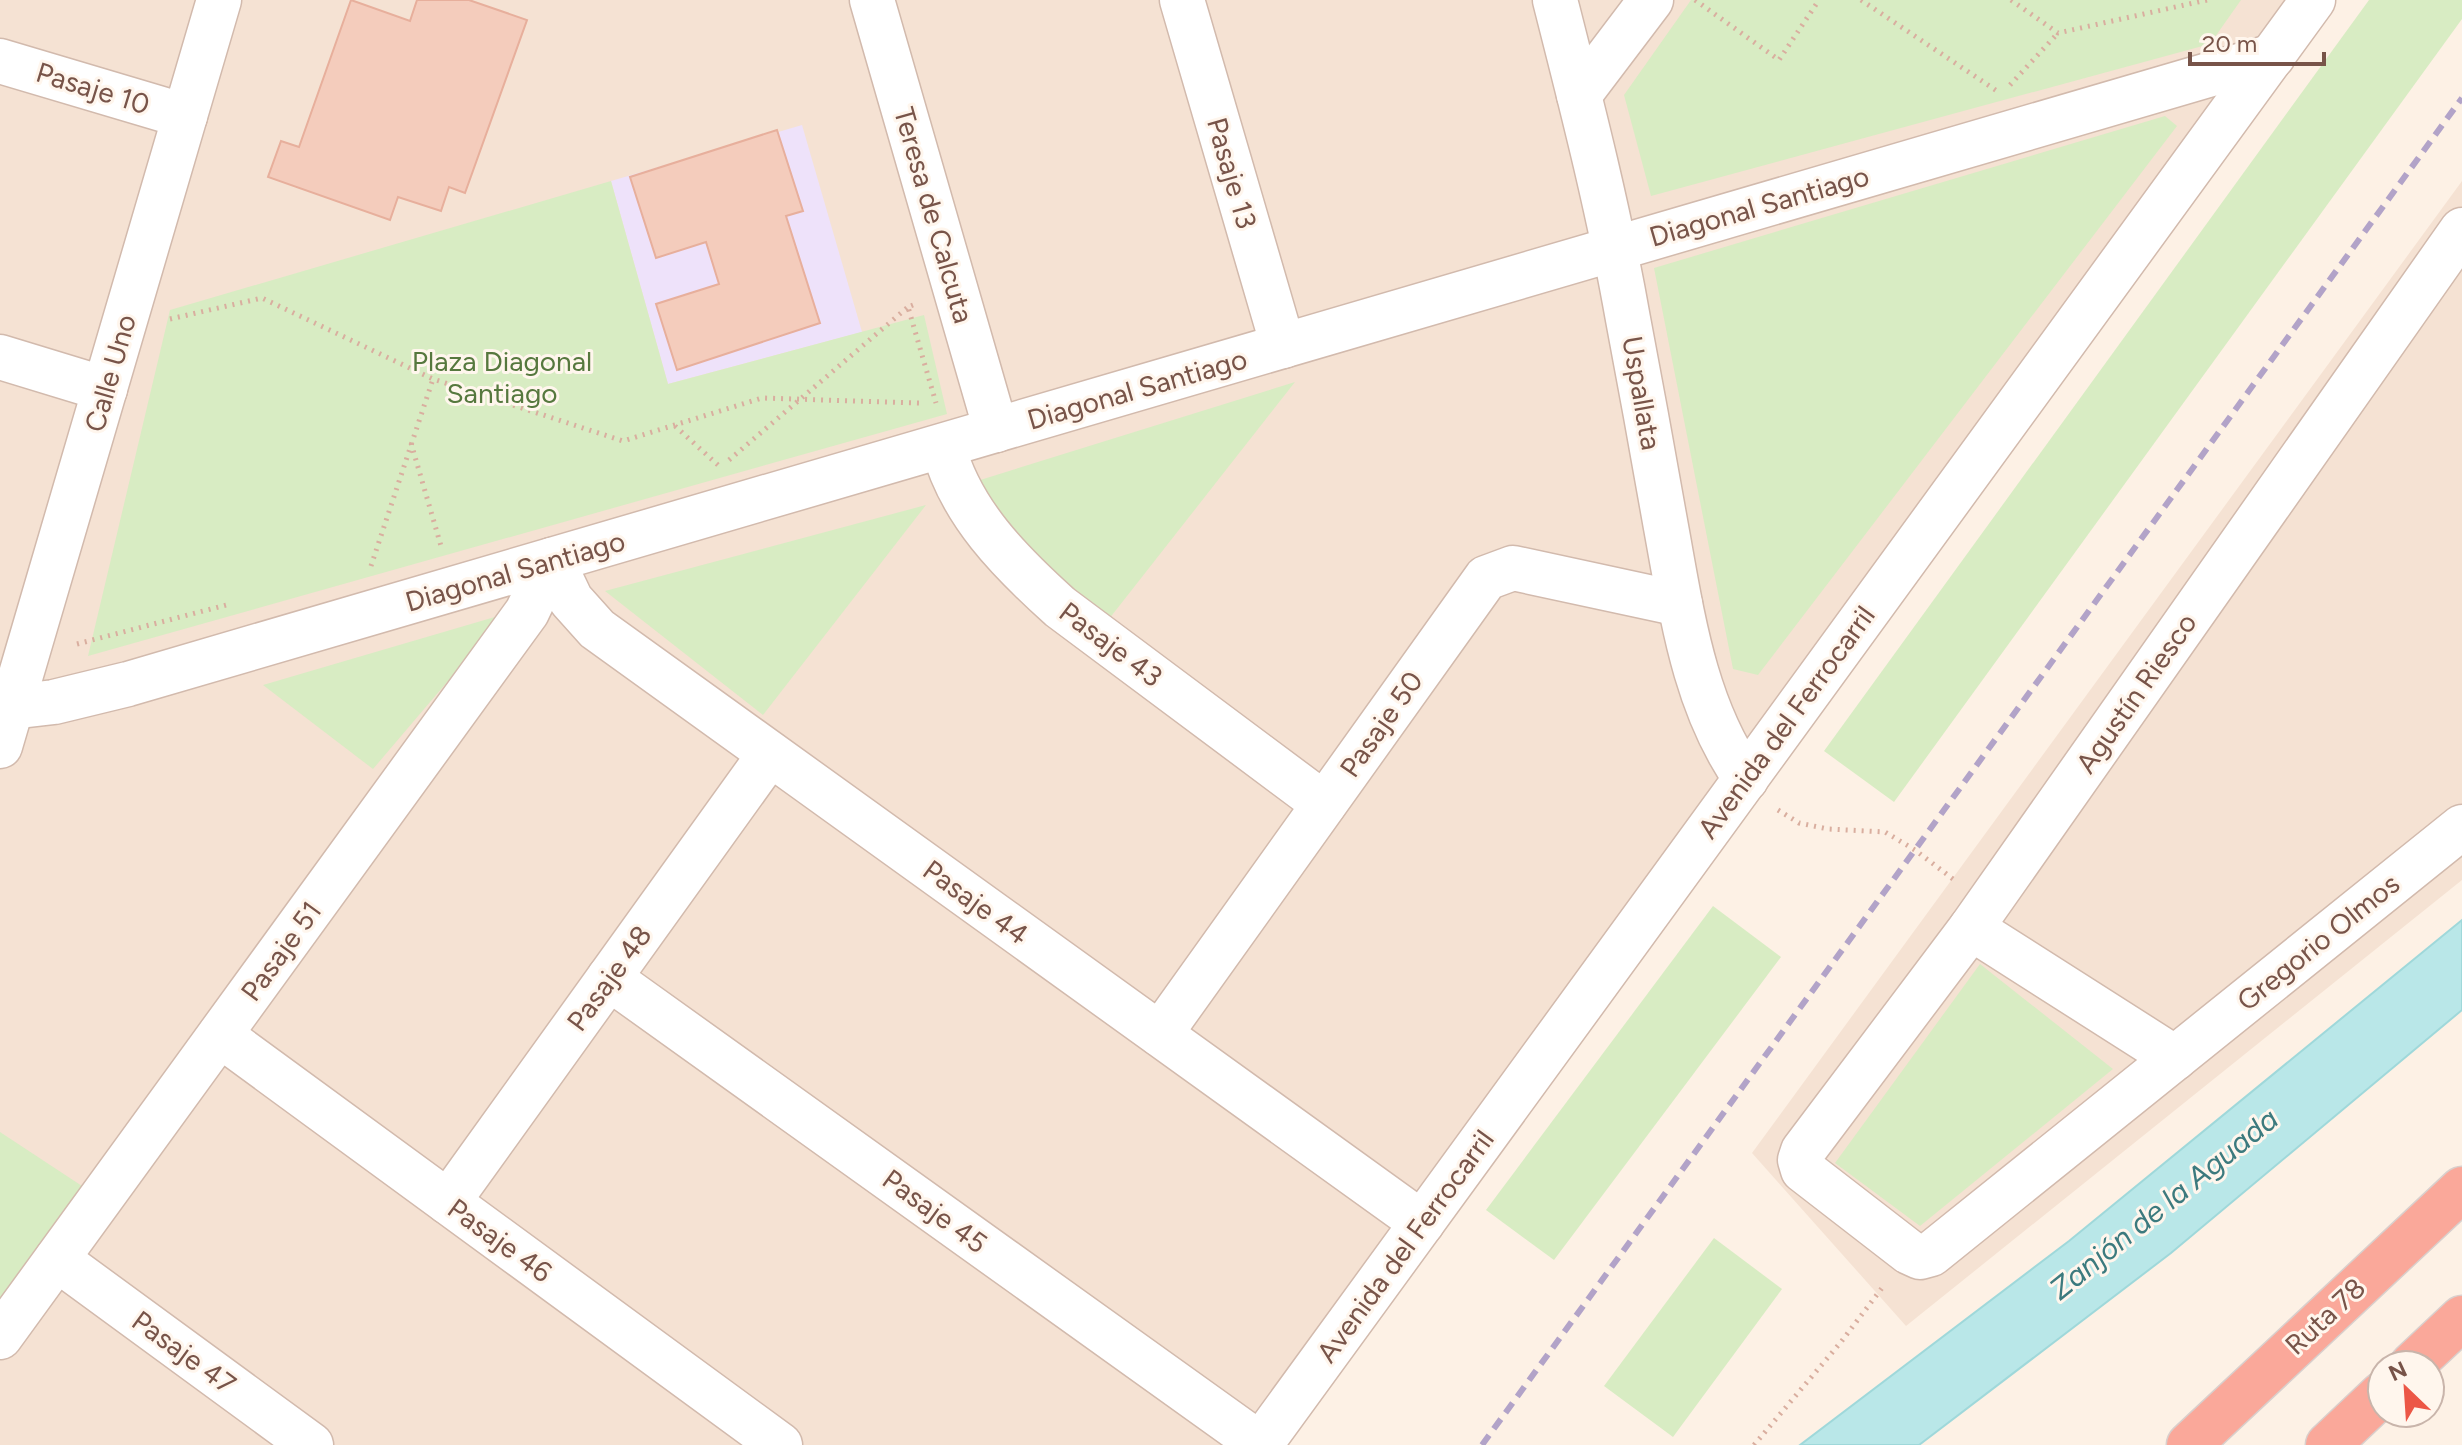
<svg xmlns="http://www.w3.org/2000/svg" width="2462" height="1445" font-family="Figtree,sans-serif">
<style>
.residential{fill:#f5e2d3}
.education{fill:#eee2fa}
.green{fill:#d8ecc3}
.water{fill:#b9e7e8;stroke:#9fd8da;stroke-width:2}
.building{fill:#f4ccbc;stroke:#e7af9c;stroke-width:2}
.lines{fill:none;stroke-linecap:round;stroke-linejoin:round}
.minor-casing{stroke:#d2baad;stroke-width:47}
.motorway-casing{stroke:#d9cfcc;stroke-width:47}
.path{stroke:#d9ae9f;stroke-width:5;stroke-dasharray:2 6;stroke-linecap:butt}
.minor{stroke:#fff;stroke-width:44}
.motorway{stroke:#faa89a;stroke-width:44}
.rail{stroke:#b2a3c8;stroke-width:6;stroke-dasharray:12 8;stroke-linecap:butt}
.labels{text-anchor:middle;stroke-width:6;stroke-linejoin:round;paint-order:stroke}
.street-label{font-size:28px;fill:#785449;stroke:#fff6ed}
.park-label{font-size:28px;fill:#56783e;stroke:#fff6ed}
.water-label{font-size:30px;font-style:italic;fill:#3c7a7e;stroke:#fff6ed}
</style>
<rect width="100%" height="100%" fill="#fdf1e5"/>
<g class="residential">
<polygon points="0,0 2295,0 1239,1445 0,1445"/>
<polygon points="2462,181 2462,880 1906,1326 1752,1153"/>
</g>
<polygon class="education" points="802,125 862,332 668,384 611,181"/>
<g class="green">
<polygon points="1691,0 2241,0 2210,44 1651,196 1624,95"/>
<polygon points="2369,0 2462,0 2462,19 1894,802 1824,751"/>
<polygon points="2165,116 2177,126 1758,675 1733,669 1654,268"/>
<polygon points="611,181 668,384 924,315 947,414 88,656 170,310"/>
<polygon points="1295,382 1109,619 1041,574 977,481"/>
<polygon points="926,505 763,715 605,591"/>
<polygon points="505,614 373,769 263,685"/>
<polygon points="1713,906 1781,957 1554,1260 1486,1210"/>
<polygon points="1980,964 2113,1069 1920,1226 1835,1163"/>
<polygon points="0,1132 82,1186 0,1311"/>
<polygon points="1714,1238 1782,1289 1673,1437 1604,1386"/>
</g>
<polygon class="water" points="2462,920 2462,1010 2171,1253 1919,1445 1800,1445 2069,1241"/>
<g class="building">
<polygon points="351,0 410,21 417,0 469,0 527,20 465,193 449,187 441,211 398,197 390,220 268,177 281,141 299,147"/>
<polygon points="777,130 803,211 786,216 820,323 677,370 656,304 719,284 706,242 656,258 630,177"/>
</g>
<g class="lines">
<g class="minor-casing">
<g id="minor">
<polyline points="872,0 996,430"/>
<polyline points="1182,0 1283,346"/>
<path d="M1555 0C1582 106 1609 211 1628 319 1641 388 1654 458 1666 527 1682 614 1694 706 1746 779"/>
<polyline points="0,61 185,116"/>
<polyline points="1579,95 1651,0"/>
<polyline points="2462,230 1971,928 1803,1151 1800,1160 1803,1170 1909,1252 1920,1257 1931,1254 2462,827"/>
<polyline points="0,357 105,389"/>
<path d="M943 446C960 512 1010 562 1060 607L1324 804"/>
<polyline points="552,560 571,600 597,629 1422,1223"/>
<polyline points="0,714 11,707 54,702 128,684 2273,56"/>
<polyline points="0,746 219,0"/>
<polyline points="1971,928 2175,1058"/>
<polyline points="609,978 1261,1445"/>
<polyline points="1160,1034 1486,578 1513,568 1680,604"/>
<polyline points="220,1035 780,1445"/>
<polyline points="448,1202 770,754"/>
<polyline points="57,1259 311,1445"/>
<polyline points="0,1337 527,612 552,560"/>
<polyline points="1260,1445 2313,0"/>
</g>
</g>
<g class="motorway-casing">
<g id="motorway">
<polyline points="2412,1365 2462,1318"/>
<polyline points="2189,1445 2462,1189"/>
<polyline points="2328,1445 2382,1394"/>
</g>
</g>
<g class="path">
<polyline points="1695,0 1779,60 1819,0"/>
<polyline points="1861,0 1997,91"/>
<polyline points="2011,0 2058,33 2207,0"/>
<polyline points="2010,85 2058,33"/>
<polyline points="913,305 908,307 936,403"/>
<polyline points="170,319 262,298 433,379 623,441 762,398 919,403"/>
<polyline points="675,426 719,466"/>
<polyline points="411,443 441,546 439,547"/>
<polyline points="729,460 908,307"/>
<polyline points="371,566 433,379"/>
<polyline points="77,644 230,604"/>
<polyline points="1778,810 1799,823 1828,829 1885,832 1915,850 1953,879"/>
<polyline points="1754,1445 1841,1342 1882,1288"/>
</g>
<use href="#minor" class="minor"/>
<use href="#motorway" class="motorway"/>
<polyline class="rail" points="1482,1445 2462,98"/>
</g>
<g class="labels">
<g class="street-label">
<text transform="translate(93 88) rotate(17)" y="10">Pasaje 10</text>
<text transform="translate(1232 173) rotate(74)" y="10">Pasaje 13</text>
<text transform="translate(1759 206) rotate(-16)" y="10">Diagonal Santiago</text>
<text transform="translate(934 215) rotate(74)" y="10">Teresa de Calcuta</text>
<text transform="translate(110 373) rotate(-74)" y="10">Calle Uno</text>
<text transform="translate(1137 389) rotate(-16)" y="10">Diagonal Santiago</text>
<text transform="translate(1642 393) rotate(80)" y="10">Uspallata</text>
<text transform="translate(515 571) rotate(-16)" y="10">Diagonal Santiago</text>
<text transform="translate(1111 644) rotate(37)" y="10">Pasaje 43</text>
<text transform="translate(2136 693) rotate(-55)" y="10">Agustín Riesco</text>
<text transform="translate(1786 722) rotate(-54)" y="10">Avenida del Ferrocarril</text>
<text transform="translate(1381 724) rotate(-55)" y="10">Pasaje 50</text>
<text transform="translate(976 902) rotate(36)" y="10">Pasaje 44</text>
<text transform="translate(2318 942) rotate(-39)" y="10">Gregorio Olmos</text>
<text transform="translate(281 951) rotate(-54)" y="10">Pasaje 51</text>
<text transform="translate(609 978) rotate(-54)" y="10">Pasaje 48</text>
<text transform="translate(935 1211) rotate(36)" y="10">Pasaje 45</text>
<text transform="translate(500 1240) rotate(36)" y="10">Pasaje 46</text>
<text transform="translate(1405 1246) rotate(-54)" y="10">Avenida del Ferrocarril</text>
<text transform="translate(2325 1316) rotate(-43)" y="10">Ruta 78</text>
<text transform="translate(184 1352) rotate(36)" y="10">Pasaje 47</text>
</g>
<g class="park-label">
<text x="502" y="371">Plaza Diagonal<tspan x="502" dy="32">Santiago</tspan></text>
</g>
<g class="water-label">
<text transform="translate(2164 1204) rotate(-39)" y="10">Zanjón de la Aguada</text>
</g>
</g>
<g transform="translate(2406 1389) rotate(335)"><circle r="38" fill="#fff6ed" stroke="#c9b5ab" stroke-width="2"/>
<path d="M0-6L14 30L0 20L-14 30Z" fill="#ec5746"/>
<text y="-12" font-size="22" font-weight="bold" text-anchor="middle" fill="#785449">N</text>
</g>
<path d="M2190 52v12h134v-12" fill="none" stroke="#785449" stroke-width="4"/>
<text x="2202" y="52" font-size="24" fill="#785449" stroke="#fff6ed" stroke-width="6" paint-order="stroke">20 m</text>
</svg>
